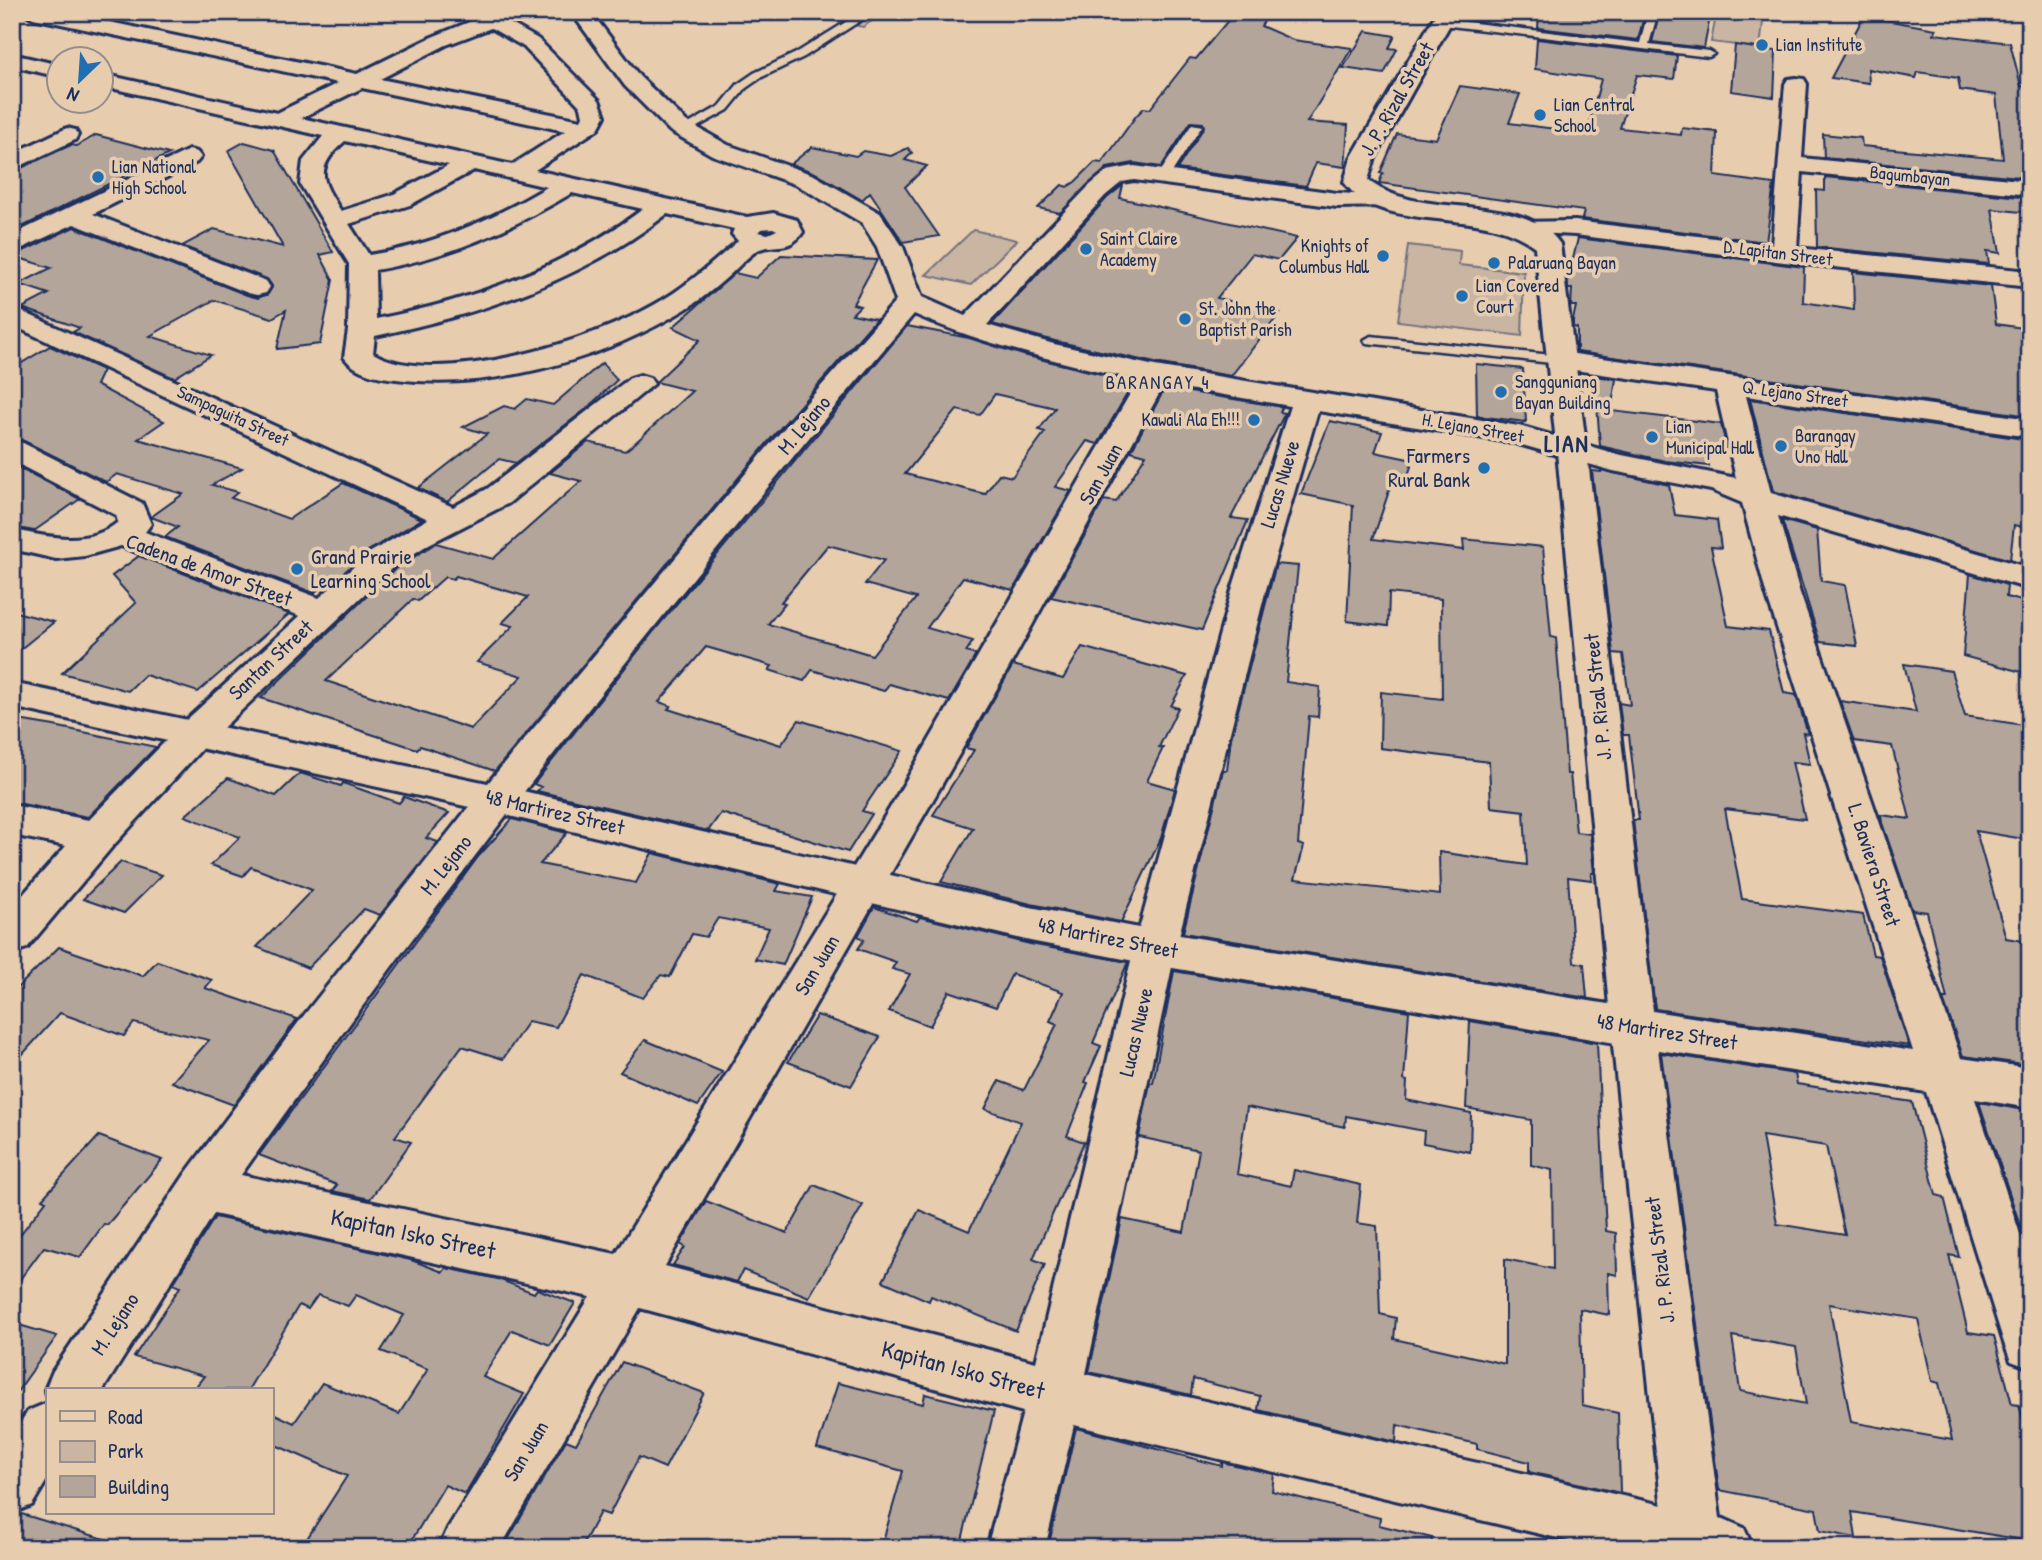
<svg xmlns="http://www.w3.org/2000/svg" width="2042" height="1560" font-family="'Patrick Hand',sans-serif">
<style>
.green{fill:#cab5a2;stroke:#727280;stroke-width:2}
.building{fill:#b4a59a;stroke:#1b2f5e;stroke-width:2;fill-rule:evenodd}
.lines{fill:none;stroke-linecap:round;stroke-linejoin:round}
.service-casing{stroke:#1b2f5e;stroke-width:5}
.minor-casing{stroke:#1b2f5e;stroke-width:6}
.tertiary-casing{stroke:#1b2f5e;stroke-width:6}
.primary-casing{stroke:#1b2f5e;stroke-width:6}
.service{fill:#e7ccae;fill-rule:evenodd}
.minor{fill:#e7ccae;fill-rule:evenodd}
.tertiary{fill:#e7ccae;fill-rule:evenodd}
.primary{fill:#e7ccae;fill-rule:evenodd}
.poi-dot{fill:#1f6fb2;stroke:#e7ccae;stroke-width:2.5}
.labels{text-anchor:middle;stroke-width:7;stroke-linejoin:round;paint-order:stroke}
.far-poi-label{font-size:18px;fill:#1b2f5e;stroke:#e7ccae;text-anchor:start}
.far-street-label{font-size:18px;fill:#1b2f5e;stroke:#e7ccae}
.far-neighbourhood-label{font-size:19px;letter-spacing:2px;fill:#1b2f5e;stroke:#e7ccae}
.street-label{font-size:21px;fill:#1b2f5e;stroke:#e7ccae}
.poi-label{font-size:21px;fill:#1b2f5e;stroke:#e7ccae;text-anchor:end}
.far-district-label{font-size:23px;font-weight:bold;letter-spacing:2px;fill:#1b2f5e;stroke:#e7ccae}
.near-street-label{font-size:24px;fill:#1b2f5e;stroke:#e7ccae}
</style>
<rect width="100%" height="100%" fill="#e7ccae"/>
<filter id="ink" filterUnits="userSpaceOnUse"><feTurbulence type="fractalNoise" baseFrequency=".0143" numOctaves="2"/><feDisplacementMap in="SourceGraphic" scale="14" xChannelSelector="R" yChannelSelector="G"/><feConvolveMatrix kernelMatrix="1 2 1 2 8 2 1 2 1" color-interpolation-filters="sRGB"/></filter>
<g filter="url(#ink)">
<g class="green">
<polygon points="791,12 885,12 863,27"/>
<polygon points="1716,16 1763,22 1760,48 1711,42"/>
<polygon points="973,230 1017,240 971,285 926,275"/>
<polygon points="1408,245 1460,251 1459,265 1524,272 1522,336 1398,321"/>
</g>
<g class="building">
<polygon points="1235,12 1268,15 1261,26 1293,40 1352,48 1307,122 1348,125 1345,167 1316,163 1306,186 1177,169 1204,127 1203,123 1191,122 1161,167 1134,163 1107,168 1060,213 1038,208 1062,185 1067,187 1075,182 1095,162 1102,163 1136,116 1144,108 1150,109 1190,58 1196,59"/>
<polygon points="1539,12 1645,12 1638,40 1538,28"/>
<polygon points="1660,12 1711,12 1704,48 1652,42"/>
<polygon points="1866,12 1867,17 1936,29 1934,34 2010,43 2021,86 2030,87 2030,178 1824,158 1823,134 1861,138 1862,146 2003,159 1996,95 1960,90 1958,78 1918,72 1916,78 1868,69 1869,83 1831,78"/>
<polygon points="1366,31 1395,36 1389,48 1397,49 1384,74 1343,68"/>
<polygon points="1537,39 1677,56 1674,79 1637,75 1620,128 1681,135 1682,128 1717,132 1715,176 1774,184 1766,242 1582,219 1584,211 1379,183 1383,173 1380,173 1397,134 1436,139 1460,86 1520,94 1509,123 1587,133 1601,79 1535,69"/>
<polygon points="1735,45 1776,51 1774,97 1731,91"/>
<polygon points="96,135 169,154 12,232 12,172 71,145 77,146"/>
<polygon points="244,142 274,150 333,252 320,255 333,280 320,344 277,349 286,310 272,318 214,300 150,336 211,355 174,378 73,332 80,328 22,308 49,294 19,284 51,268 13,256 74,227 247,295 258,298 268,294 272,286 267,279 182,246 214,229 283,247 228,151"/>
<polygon points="812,147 856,156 863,151 891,156 908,148 912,153 905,160 927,166 905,187 939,236 903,242 870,192 862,200 815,173 791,164"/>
<polygon points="1825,177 2030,198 2030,213 1992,209 2000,253 1987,251 1989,264 1817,247 1816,190 1825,191"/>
<polygon points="1123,185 1120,198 1297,238 1279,260 1252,254 1217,298 1280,313 1231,376 1155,363 1055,341 992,324 1107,198"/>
<polygon points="1578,238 1804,267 1803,302 1854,310 1853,272 1991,286 1996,324 2030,329 2030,416 1577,352 1577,328 1573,327 1573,320 1576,306 1571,306 1572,289 1568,289 1567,262 1572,263"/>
<path d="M781 255 877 260 853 304 860 306 852 314 876 319 769 441 495 771 420 746 417 749 261 698 395 569 436 543 493 559 581 481 550 473 588 442 625 451 635 443 692 391 656 382 700 340 673 327 735 273 756 278ZM456 576 528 597 502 623 513 626 477 662 522 676 471 729 326 681 413 599 418 601 445 577 453 579Z"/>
<path d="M907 326 969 338 1023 355 1134 382 1098 444 1087 441 1055 487 1071 491 1013 590 963 577 927 628 973 641 966 652 976 655 949 701 889 684 884 691 812 670 804 681 769 670 772 666 706 647 659 702 671 706 668 709 781 745 799 720 902 751 862 811 872 814 848 852 721 813 708 831 537 791 541 787 534 784 654 631ZM995 394 1055 408 1039 430 1045 432 1012 477 999 474 985 494 905 474 957 410 980 415ZM828 545 884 560 865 584 916 598 872 655 768 624 785 603 781 602Z"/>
<polygon points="50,346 103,370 96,385 164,421 138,439 242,468 212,485 238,492 231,498 289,519 343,483 422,519 368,551 339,577 336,574 314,593 165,537 178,527 151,517 183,494 117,474 106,482 24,441 12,438 12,369"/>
<polygon points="602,363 617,380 585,410 516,463 499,459 447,502 418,488 487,434 463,427 504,406 515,409 527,399 553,405"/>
<polygon points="1476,364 1523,369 1526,422 1477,416"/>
<polygon points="1595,376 1616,379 1611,411 1721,424 1727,449 1706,445 1709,466 1665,461 1600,446"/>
<polygon points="1165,388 1277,406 1282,408 1280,412 1285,413 1231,518 1248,520 1202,630 1051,597 1104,500 1116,502 1146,455 1131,451"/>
<polygon points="1750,399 2030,440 2030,529 2014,525 2010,560 1773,491"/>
<polygon points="1330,421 1382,432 1375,452 1413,460 1405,485 1392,482 1373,539 1464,550 1463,539 1543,547 1551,637 1556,638 1567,774 1570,774 1576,832 1590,834 1594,873 1591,873 1592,880 1568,877 1574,962 1584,964 1587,998 1183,933 1223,770 1227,770 1231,738 1276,564 1298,566 1286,682 1320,687 1318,717 1309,716 1298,844 1304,846 1295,879 1440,895 1439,852 1527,865 1524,811 1491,807 1489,762 1380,748 1381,692 1442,699 1441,599 1389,593 1388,626 1347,621 1353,505 1301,494"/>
<polygon points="12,464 80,499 34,531 12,527"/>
<polygon points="1601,470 1669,485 1675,515 1717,520 1721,548 1711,547 1728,626 1769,631 1784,693 1796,695 1808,734 1803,733 1810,764 1792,762 1805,819 1725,809 1742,899 1863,915 1873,955 1880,956 1909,1046 1655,1009 1633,820 1639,820 1629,735 1623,735 1619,703 1630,705 1623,654 1613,653 1592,471 1601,472"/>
<polygon points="1782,520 1817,530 1821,581 1845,585 1857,646 1820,642"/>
<polygon points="139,556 289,614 198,692 145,675 128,691 62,673 136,603 112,576"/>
<polygon points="1970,574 2007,585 2006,597 2030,603 2030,643 2026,642 2025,673 1963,656"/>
<polygon points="12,611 54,622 12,656"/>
<polygon points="1082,647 1187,676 1171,706 1178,708 1159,747 1163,748 1147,781 1175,789 1161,838 1121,922 1031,904 941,882 973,828 933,815 974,750 966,748 1013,665 1063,679"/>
<polygon points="1904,664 1951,671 1965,716 2030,726 2030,840 1976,831 2006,938 2030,942 2030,1065 1963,1056 1943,999 1947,999 1927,912 1912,910 1882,823 1881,815 1910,819 1892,746 1854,741 1840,701 1916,712"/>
<polygon points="12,719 54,726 156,747 88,817 12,802"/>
<polygon points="300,773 341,786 343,783 399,803 404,797 449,813 426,838 438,842 380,915 364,909 308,968 257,947 312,890 251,867 243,876 211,865 240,837 185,816 228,778 276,796"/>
<polygon points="512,819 567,833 540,864 636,883 652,853 780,884 776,891 812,897 783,965 755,959 769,928 718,918 706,937 692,934 670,977 661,975 643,998 584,975 556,1027 528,1021 503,1059 462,1046 395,1137 411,1142 370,1199 332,1191 337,1185 259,1155 478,857"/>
<polygon points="121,862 162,875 124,913 83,899"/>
<polygon points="874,907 917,921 920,917 1030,944 1128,962 1093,1043 1101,1046 1085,1082 1088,1083 1067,1136 1084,1142 1033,1259 1045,1264 1016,1331 931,1296 929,1301 883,1281 919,1210 969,1231 1021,1122 985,1109 999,1081 1024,1090 1057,1024 1050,1021 1063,992 1012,974 996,1007 949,991 930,1026 889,1011 910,974 892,969 896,962 858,949 864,940 858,936"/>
<polygon points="59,947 143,976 157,961 212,980 205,988 297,1019 234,1105 172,1082 209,1040 134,1023 124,1036 60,1013 12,1066 12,993"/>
<polygon points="1174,971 1409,1011 1404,1080 1407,1081 1406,1100 1471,1113 1470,1152 1423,1143 1424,1131 1346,1116 1345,1127 1247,1107 1237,1174 1291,1186 1294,1170 1361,1185 1357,1223 1377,1226 1380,1314 1396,1318 1394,1339 1505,1364 1505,1259 1553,1269 1552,1170 1531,1165 1531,1120 1466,1108 1470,1021 1597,1043 1606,1231 1616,1233 1617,1275 1608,1273 1609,1315 1580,1309 1582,1405 1618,1413 1620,1493 1529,1472 1529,1462 1477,1449 1477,1444 1397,1425 1396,1442 1258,1410 1260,1396 1193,1379 1191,1395 1089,1372 1122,1219 1184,1232 1199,1150 1139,1137 1150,1083 1153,1083"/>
<polygon points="817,1015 880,1037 851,1086 788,1062"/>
<polygon points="645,1040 722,1072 698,1106 620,1072"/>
<path d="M1661 1053 1795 1074 1797 1084 1912 1102 1936 1195 1944 1197 1959 1257 1949 1255 1968 1332 1994 1336 2012 1404 2019 1405 2030 1445V1541L1852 1512 1856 1538 1820 1531 1816 1509 1719 1490ZM1762 1136 1826 1146 1845 1235 1777 1224ZM1829 1304 1918 1319 1932 1381 1939 1383 1952 1440 1851 1422ZM1732 1336 1796 1347 1806 1404 1740 1391Z"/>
<polygon points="1979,1102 2030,1111 2030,1255"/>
<polygon points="99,1136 162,1160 107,1225 104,1224 80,1257 44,1247 12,1290 12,1245 46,1201 42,1199"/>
<polygon points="814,1185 863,1205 809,1297 743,1270 737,1282 673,1265 685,1247 680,1244 706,1201 787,1233"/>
<polygon points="215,1217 411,1260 443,1272 446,1268 498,1279 534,1293 537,1289 575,1303 550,1345 512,1330 483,1377 524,1394 465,1494 445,1485 407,1548 301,1548 347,1476 271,1443 271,1412 294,1423 322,1383 399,1414 428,1369 381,1351 404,1315 356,1295 348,1306 318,1295 308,1309 299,1305 248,1390 193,1390 204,1376 134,1357 180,1287 173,1284"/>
<polygon points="12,1323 57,1336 12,1399"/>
<polygon points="622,1362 704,1393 665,1468 639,1457 609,1515 600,1512 581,1548 503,1548 566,1440 576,1444"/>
<polygon points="838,1383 923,1404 925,1394 994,1411 960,1548 881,1548 903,1471 817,1448"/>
<polygon points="1076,1428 1222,1466 1222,1462 1274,1474 1272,1491 1380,1518 1379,1525 1432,1538 1431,1548 1048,1548"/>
<polygon points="18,1513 111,1541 110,1548 12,1548 12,1515"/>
</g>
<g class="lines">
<g class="service-casing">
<g id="service">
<polygon points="862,12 874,12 804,57 762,77 746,88 728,110 688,132 678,130 720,106 738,84 754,73 796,53"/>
<polygon points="1648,12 1658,12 1649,44 1709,51 1714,54 1709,57 1442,25 1437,22 1442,19 1640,43"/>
<polygon points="1192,124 1202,126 1167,180 1159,180 1157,177"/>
<polygon points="1371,336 1561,356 1568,360 1561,364 1366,343 1364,340"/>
</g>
</g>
<g class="minor-casing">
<g id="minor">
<path d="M23 12H62L357 74 432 37 484 16 496 12H525L522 16 508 22 538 39 599 100 605 116 598 129 535 170 747 217 773 213 797 220 803 232C789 252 777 243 760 249 751 252 733 273 724 280 708 294 691 307 672 317 593 362 487 391 396 379 378 377 355 373 344 357L348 330 349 264 300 184 303 161 323 136 102 86V74L277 113 338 83 33 18ZM491 28 524 47 581 107 583 116 581 120 380 79 446 45ZM362 88 565 131 512 165 301 118ZM345 141 449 165 392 195 341 211C321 180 314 168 345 141ZM474 170 547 187C491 220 434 245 369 255L349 224 410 205ZM572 193 643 209C564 268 472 300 376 319L375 270C447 258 510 230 572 193ZM667 214 734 229 732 234 738 241C711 264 685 288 654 305 593 340 437 390 373 353L375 336C481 314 580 281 667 214ZM773 228 777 230 768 234 758 232 761 229Z"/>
<path d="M571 12H591L640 77 686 121 728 145 814 175 880 213 903 247 922 297 965 316 1089 186 1107 171 1134 166 1337 193 1390 196 1393 201 1390 206 1337 207 1134 180 1122 182 1105 196 987 325 1054 344 1155 366 1519 426 1617 454 1736 478 1716 391 1561 368 1551 366 1547 360 1551 354 1561 352 2030 419V437L1746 396 1771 493 2030 568V589L1778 516 1800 593 1961 1058 2030 1068V1108L1975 1099 2030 1264V1368L2011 1361 2004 1343 1926 1092 1633 1046 1617 1040 1611 1027 1617 1014 1633 1008 1913 1051 1766 593 1742 503 1711 490 1613 471 1515 443 1318 411 1265 593 1176 948 1086 1374 1724 1519 1744 1528 1753 1548H1600L1074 1425 1045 1548H987L1023 1412 640 1308 500 1548H439L448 1528 590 1297 214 1214 103 1390H47V1395L45 1390 53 1371 186 1173 301 1019 483 789 771 443 896 301 877 247 862 223 797 185 712 155 670 131 625 86ZM914 314C986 346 1061 362 1138 380L890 808 616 1254 241 1175C451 877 677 590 914 314ZM1164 385 1290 406 1231 593 1134 948 1036 1362 665 1266 1007 671Z"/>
<polygon points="12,54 60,65 60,77 12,66"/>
<polygon points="1796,78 1804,79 1807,84 1802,158 2030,181 2030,195 1802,172 1797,248 2030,271 2030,287 1784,262 1575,235 1518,232 1515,227 1518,222 1575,221 1772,245 1785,84 1788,79"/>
<polygon points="67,128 75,130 78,135 75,140 12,170 12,154"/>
<polygon points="189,150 197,152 201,157 197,162 93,214 266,281 270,287 266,293 257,295 248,293 74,224 12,253 12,235"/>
<path d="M12 307 453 507 487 489 630 378 640 375 650 378 654 384 509 503 429 544 393 567 209 741 111 848 27 948 12 953V907L66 846 12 835V805L89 820 183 723 300 616 121 546 85 556 56 559 12 549V529C45 537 90 547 118 522L116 515 12 461V440L23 443 142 503 151 524 145 532 319 598 369 553 428 519 12 325Z"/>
<polygon points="47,1403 47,1480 32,1505 12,1513 12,1435 28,1411"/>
</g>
</g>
<g class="tertiary-casing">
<polygon id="tertiary" points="12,683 497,785 1030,907 1155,931 1633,1008 1649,1014 1655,1027 1649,1040 1633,1046 1155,965 1030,941 497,813 12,707"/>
</g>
<g class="primary-casing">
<path id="primary" d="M1437 12H1457L1375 158 1368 180C1420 223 1521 188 1560 244L1587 452 1655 1027 1724 1548H1666L1611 1027 1557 452 1535 247C1481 204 1381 236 1344 182L1351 158Z"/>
</g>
<use href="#service" class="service"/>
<use href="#minor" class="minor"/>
<use href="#tertiary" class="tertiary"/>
<use href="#primary" class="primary"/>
</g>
</g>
<g class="poi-dot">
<circle cx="1762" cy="45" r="7"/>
<circle cx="1540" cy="115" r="7"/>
<circle cx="98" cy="177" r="7"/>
<circle cx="1086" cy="249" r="7"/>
<circle cx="1383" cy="256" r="7"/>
<circle cx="1494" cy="263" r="7"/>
<circle cx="1462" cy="296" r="7"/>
<circle cx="1185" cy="319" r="7"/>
<circle cx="1501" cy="392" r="7"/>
<circle cx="1254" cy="420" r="7"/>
<circle cx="1652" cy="437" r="7"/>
<circle cx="1781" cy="446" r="7"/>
<circle cx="1484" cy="468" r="7"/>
<circle cx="297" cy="569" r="7"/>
</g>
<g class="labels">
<g class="far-poi-label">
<text x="1776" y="51">Lian Institute</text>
<text x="1554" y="111">Lian Central<tspan x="1554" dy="21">School</tspan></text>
<text x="112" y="173">Lian National<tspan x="112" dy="21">High School</tspan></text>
<text x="1100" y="245">Saint Claire<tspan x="1100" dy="21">Academy</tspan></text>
<text x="1369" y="252" text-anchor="end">Knights of<tspan x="1369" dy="21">Columbus Hall</tspan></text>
<text x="1508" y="269">Palaruang Bayan</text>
<text x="1476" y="292">Lian Covered<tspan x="1476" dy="21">Court</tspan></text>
<text x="1199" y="315">St. John the<tspan x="1199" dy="21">Baptist Parish</tspan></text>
<text x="1515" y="388">Sangguniang<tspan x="1515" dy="21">Bayan Building</tspan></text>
<text x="1240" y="426" text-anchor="end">Kawali Ala Eh!!!</text>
<text x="1666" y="433">Lian<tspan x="1666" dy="21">Municipal Hall</tspan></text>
<text x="1795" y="442">Barangay<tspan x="1795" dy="21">Uno Hall</tspan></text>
</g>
<g class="far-street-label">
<text transform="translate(1910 176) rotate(6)" y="6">Bagumbayan</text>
<text transform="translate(1778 253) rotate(7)" y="6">D. Lapitan Street</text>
<text transform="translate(1795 394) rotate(8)" y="6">Q. Lejano Street</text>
<text transform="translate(233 416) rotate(25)" y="6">Sampaguita Street</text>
<text transform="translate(1473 428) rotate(10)" y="6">H. Lejano Street</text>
</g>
<g class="far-neighbourhood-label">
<text x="1158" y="389">BARANGAY 4</text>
</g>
<g class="street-label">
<text transform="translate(1397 99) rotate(-60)" y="7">J. P. Rizal Street</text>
<text transform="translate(804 425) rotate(-50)" y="7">M. Lejano</text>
<text transform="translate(1101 474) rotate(-61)" y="7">San Juan</text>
<text transform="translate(1280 484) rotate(-73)" y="7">Lucas Nueve</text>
<text transform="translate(209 570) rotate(20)" y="7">Cadena de Amor Street</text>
<text transform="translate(271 660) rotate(-43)" y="7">Santan Street</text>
<text transform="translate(1598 697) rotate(-96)" y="7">J. P. Rizal Street</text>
<text transform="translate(555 812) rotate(13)" y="7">48 Martirez Street</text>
<text transform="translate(446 865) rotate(-52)" y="7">M. Lejano</text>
<text transform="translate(1874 865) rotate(72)" y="7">L. Baviera Street</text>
<text transform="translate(1108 938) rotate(11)" y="7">48 Martirez Street</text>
<text transform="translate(817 965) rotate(-59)" y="7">San Juan</text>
<text transform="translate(1136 1032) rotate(-77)" y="7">Lucas Nueve</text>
<text transform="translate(1667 1032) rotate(9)" y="7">48 Martirez Street</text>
<text transform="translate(1660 1260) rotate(-97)" y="7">J. P. Rizal Street</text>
<text transform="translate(115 1324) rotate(-57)" y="7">M. Lejano</text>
<text transform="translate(526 1451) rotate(-59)" y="7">San Juan</text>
</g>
<g class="poi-label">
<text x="1470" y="463">Farmers<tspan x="1470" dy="24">Rural Bank</tspan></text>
<text x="311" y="564" text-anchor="start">Grand Prairie<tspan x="311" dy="24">Learning School</tspan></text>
</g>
<g class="far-district-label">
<text x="1567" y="452">LIAN</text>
</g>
<g class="near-street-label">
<text transform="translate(413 1234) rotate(12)" y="8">Kapitan Isko Street</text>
<text transform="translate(963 1370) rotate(15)" y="8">Kapitan Isko Street</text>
</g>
</g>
<rect width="2042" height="1560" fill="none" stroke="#e7ccae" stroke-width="42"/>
<rect x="21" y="21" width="2000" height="1518" fill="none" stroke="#1b2f5e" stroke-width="2.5" filter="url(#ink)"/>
<rect x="46" y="1388" width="228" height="126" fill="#e7ccae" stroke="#958d8e" stroke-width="2"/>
<rect x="60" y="1411" width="35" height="10" fill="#e7ccae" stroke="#958d8e" stroke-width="2"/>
<text x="108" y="1424" font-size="21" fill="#1b2f5e">Road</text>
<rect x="60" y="1441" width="35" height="21" fill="#cab5a2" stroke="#958d8e" stroke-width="2"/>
<text x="108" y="1458" font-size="21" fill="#1b2f5e">Park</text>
<rect x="60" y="1476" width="35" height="21" fill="#b4a59a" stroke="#958d8e" stroke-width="2"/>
<text x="108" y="1494" font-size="21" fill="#1b2f5e">Building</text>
<g transform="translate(80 80) rotate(205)"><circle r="33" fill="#e7ccae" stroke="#958d8e" stroke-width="2"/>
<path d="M0-5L12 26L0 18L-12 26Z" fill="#1f6fb2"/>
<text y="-10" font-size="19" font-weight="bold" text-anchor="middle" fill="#1b2f5e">N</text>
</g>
</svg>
